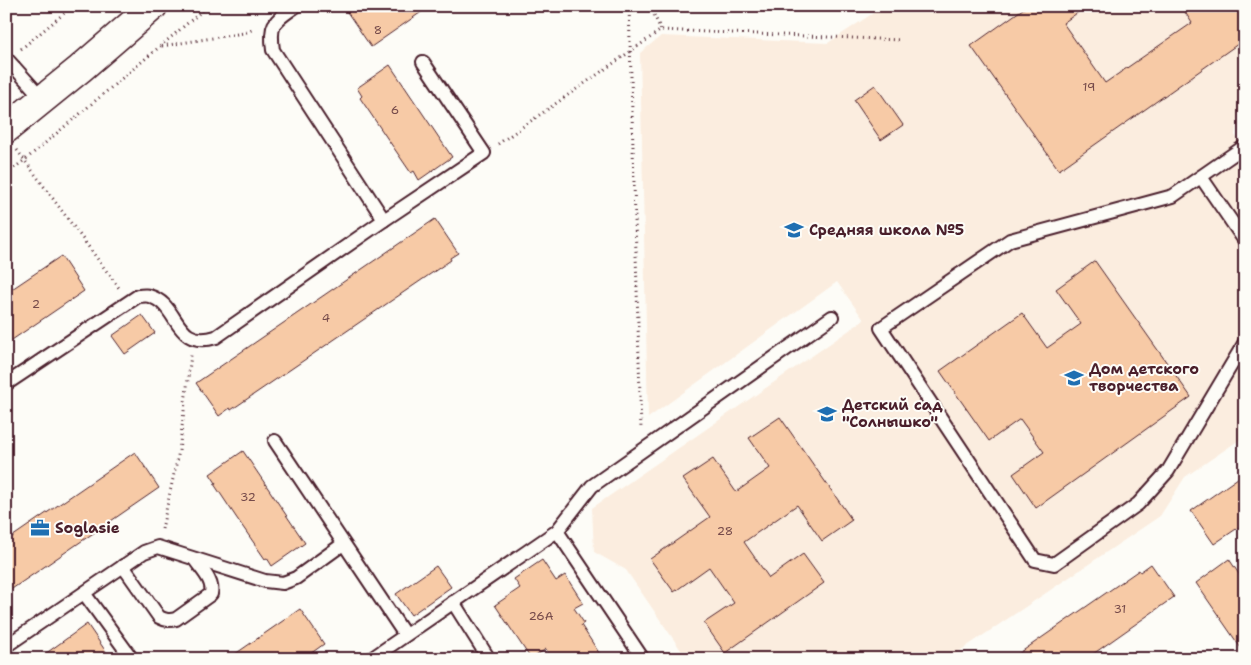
<svg xmlns="http://www.w3.org/2000/svg" width="1251" height="665" font-family="'Shantell Sans',sans-serif">
<style>
.built{fill:#fbeddf}
.building{fill:#f7caa6;stroke:#4a1f2b}
.lines{fill:none;stroke-linecap:round;stroke-linejoin:round}
.lane-casing{stroke:#4a1f2b;stroke-width:16}
.secondary-casing{stroke:#4a1f2b;stroke-width:31}
.path{stroke:#4a1f2b;stroke-width:3;stroke-dasharray:1 4;stroke-linecap:butt}
.lane{stroke:#fdfcf7;stroke-width:12}
.secondary{stroke:#fdfcf7;stroke-width:28}
.labels{text-anchor:middle;stroke-width:4;stroke-linejoin:round;paint-order:stroke}
.number-label{font-size:12px;fill:#754a4a}
.poi-label{font-size:15px;font-weight:bold;fill:#4a1f2b;stroke:#fdfcf7;text-anchor:start}
</style>
<rect width="100%" height="100%" fill="#fdfcf7"/>
<filter id="ink" filterUnits="userSpaceOnUse"><feTurbulence type="fractalNoise" baseFrequency=".02" numOctaves="2"/><feDisplacementMap in="SourceGraphic" scale="10" xChannelSelector="R" yChannelSelector="G"/><feConvolveMatrix kernelMatrix="1 2 1 2 8 2 1 2 1" color-interpolation-filters="sRGB"/></filter>
<g filter="url(#ink)">
<polygon class="built" points="884,6 1245,6 1245,105 1240,108 1235,135 1245,149 1245,436 1185,477 1160,516 948,659 687,659 626,570 594,552 592,508 864,320 837,282 648,418 640,53 661,36 828,43"/>
<g class="building">
<polygon points="343,6 430,6 371,47"/>
<polygon points="1027,6 1087,6 1063,23 1105,83 1192,23 1181,6 1236,6 1245,19 1245,39 1059,170 971,46"/>
<polygon points="390,65 452,157 419,180 414,171 411,173 387,138 360,98 362,96 357,88"/>
<polygon points="875,85 903,125 881,140 854,100"/>
<polygon points="435,219 458,253 450,258 451,260 231,410 230,408 219,416 196,383"/>
<polygon points="61,256 84,291 6,344 6,293"/>
<polygon points="1095,261 1191,397 1036,508 1013,474 1044,452 1020,419 989,441 940,371 1022,313 1047,348 1081,324 1056,289"/>
<polygon points="142,315 155,333 125,354 112,336"/>
<polygon points="780,417 852,520 822,541 797,505 744,542 769,578 803,554 824,583 725,653 704,623 734,603 709,567 674,592 650,559 710,517 683,479 713,459 736,492 770,468 749,438"/>
<polygon points="243,451 305,543 272,566 267,558 265,559 236,517 214,484 216,483 210,474"/>
<polygon points="135,452 159,488 6,593 6,541"/>
<polygon points="1245,473 1245,523 1214,544 1191,511"/>
<polygon points="1229,559 1245,583 1245,654 1196,583"/>
<polygon points="542,560 556,581 565,575 583,603 574,608 584,623 581,625 603,659 552,659 546,649 531,659 495,605 520,588 514,579"/>
<polygon points="1151,564 1174,597 1086,659 1011,659 1139,570 1140,572"/>
<polygon points="436,566 451,587 411,615 396,594"/>
<polygon points="300,609 324,644 303,659 228,659"/>
<polygon points="87,624 111,659 38,659"/>
</g>
<g class="lines">
<g class="lane-casing">
<g id="lane">
<path d="M296 6C275 21 269 22 273 50L384 220"/>
<polyline points="6,58 43,99"/>
<polyline points="1245,146 1173,196 1010,240 881,328 1035,560 1054,564 1138,504 1168,471 1245,342"/>
<polyline points="1201,177 1245,241"/>
<path d="M6 384 138 296C141 296 146 295 149 296 180 304 173 350 216 337L384 220 484 153 423 62"/>
<polyline points="275,441 405,635"/>
<polyline points="557,531 643,659"/>
<path d="M123 566 159 617C165 620 169 621 176 619L211 594C214 581 202 570 195 560"/>
<polyline points="84,593 132,659"/>
<polyline points="453,602 489,659"/>
<polyline points="6,646 144,552 158,547 265,581 283,583 296,578 343,544"/>
<polyline points="371,659 557,531 592,486 832,317"/>
</g>
</g>
<g class="secondary-casing">
<polyline id="secondary" points="6,129 80,69 153,6"/>
</g>
<g class="path">
<polyline points="629,6 641,430"/>
<polyline points="650,6 661,30"/>
<polyline points="162,46 244,33 254,29"/>
<polyline points="21,49 73,6"/>
<polyline points="498,144 661,30 901,40"/>
<polyline points="17,150 119,288"/>
<polyline points="6,174 25,160 208,6"/>
<polyline points="162,529 179,451 191,355"/>
</g>
<use href="#lane" class="lane"/>
<use href="#secondary" class="secondary"/>
</g>
</g>
<defs>
<g id="school-bare" transform="scale(1.5)"><path d="M0-5L7-2L0 1L-7-2ZM-4 1L0 2.5L4 1V4Q0 6-4 4Z" fill="#1f6fb2" stroke="#fdfcf7" stroke-width="2.5" paint-order="stroke"/></g>
<g id="office-bare" transform="scale(1.5)"><path d="M-6-3h4V-5.5h4V-3h4V5H-6ZM-1-4.5V-3h2v-1.5ZM-6 0V1H6V0Z" fill="#1f6fb2" stroke="#fdfcf7" stroke-width="2.5" paint-order="stroke"/></g>
</defs>
<g fill-rule="evenodd">
<use href="#school-bare" x="794" y="230"/>
<use href="#school-bare" x="1074" y="378"/>
<use href="#school-bare" x="827" y="414"/>
<use href="#office-bare" x="40" y="528"/>
</g>
<g class="labels">
<g class="number-label">
<text x="378" y="34">8</text>
<text x="1089" y="91">19</text>
<text x="395" y="114">6</text>
<text x="36" y="308">2</text>
<text x="326" y="322">4</text>
<text x="248" y="501">32</text>
<text x="725" y="535">28</text>
<text x="1120" y="613">31</text>
<text x="541" y="620">26А</text>
</g>
<g class="poi-label">
<text x="809" y="235">Средняя школа №5</text>
<text x="1089" y="374">Дом детского<tspan x="1089" dy="17">творчества</tspan></text>
<text x="842" y="410">Детский сад<tspan x="842" dy="17">"Солнышко"</tspan></text>
<text x="55" y="533">Soglasie</text>
</g>
</g>
<rect width="1251" height="665" fill="none" stroke="#fdfcf7" stroke-width="25"/>
<rect x="12" y="12" width="1226" height="640" fill="none" stroke="#4a1f2b" stroke-width="2" filter="url(#ink)"/>
</svg>
